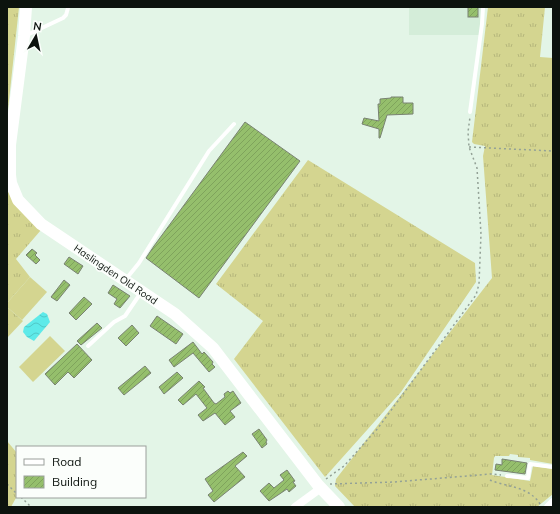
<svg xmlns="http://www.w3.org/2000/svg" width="560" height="514" font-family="Mulish,sans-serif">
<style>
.built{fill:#d4edd9}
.grass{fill:url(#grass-tufts)}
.pitch{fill:#d4d590}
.water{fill:url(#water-waves)}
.building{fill:url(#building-hatch);stroke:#798272}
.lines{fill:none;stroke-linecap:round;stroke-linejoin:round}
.path{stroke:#93a196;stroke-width:1.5;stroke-dasharray:2 3;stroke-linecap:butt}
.service{stroke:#fff;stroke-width:4}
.minor{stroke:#fff;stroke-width:8}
.secondary{stroke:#fff;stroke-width:12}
.labels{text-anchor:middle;stroke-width:3.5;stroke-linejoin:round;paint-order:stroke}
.street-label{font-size:10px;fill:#0c130e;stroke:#fbfefb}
</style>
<defs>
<pattern id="grass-tufts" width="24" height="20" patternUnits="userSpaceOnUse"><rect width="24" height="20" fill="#d4d590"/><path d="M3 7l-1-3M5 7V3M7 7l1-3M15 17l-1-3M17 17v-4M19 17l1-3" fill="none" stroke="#b5b67b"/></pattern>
<pattern id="water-waves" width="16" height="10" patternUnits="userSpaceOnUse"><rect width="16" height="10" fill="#5eeae9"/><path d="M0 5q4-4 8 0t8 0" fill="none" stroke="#50c8c7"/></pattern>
<pattern id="building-hatch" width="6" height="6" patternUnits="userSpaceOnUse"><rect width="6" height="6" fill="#95bf6c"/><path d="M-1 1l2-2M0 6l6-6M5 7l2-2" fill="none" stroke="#7fa35c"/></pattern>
</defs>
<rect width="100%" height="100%" fill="#e3f5e7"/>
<polygon class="built" points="409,7 481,7 480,35 409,35"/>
<g class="grass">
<polygon points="7,7 19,7 7,119"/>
<polygon points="488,7 545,7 540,57 553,58 553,464 530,460 530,458 518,457 518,455 510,454 509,456 495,456 494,458 492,475 530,481 533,466 553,469 553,494 537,507 355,507 335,486 336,479 492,278 483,156 485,146 474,144 472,142"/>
<polygon points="308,160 475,263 476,282 401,392 325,477 234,359 263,321 216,284"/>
<polygon points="7,190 20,209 41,230 16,259 30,277 7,303"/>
<polygon points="7,307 23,321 7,338"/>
<polygon points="7,441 17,453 17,496 11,507 7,507"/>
</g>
<g class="pitch">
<polygon points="30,277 47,292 22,320 7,307 7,303"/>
<polygon points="50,336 65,351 33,382 19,367"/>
</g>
<polygon class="water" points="43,312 47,314 50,322 34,341 27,337 23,332 24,327"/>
<g class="building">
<rect x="468" y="7" width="10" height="10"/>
<polygon points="391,97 403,97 403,103 413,103 413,114 387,115 380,138 379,138 379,129 362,124 364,118 379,121 378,104 380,104 380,99 391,98"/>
<polygon points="245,122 300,161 199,298 146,258 154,246"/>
<polygon points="32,249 37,253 35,255 40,260 36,264 26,255"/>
<polygon points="69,257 83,266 78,274 64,264"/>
<polygon points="64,280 70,285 57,301 51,297"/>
<polygon points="113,285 130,296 120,308 114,304 117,299 108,293"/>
<polygon points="84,297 92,304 76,320 69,313"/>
<polygon points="157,316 183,334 176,344 150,326"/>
<polygon points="97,323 102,328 81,345 77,341"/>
<polygon points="132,325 139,333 126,346 118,338"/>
<polygon points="193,342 202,354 204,352 213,362 212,364 215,367 209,372 193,353 174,367 169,360"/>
<polygon points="77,344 92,360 74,378 68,372 55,385 45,374"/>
<polygon points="145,366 151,373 124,395 118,388"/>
<polygon points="177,372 183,378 164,394 159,387"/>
<polygon points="199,381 205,387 203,388 214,403 216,404 225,397 224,394 228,391 230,393 233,391 241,403 230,411 235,417 225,425 215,413 203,421 198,415 207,408 196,394 183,405 178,400"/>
<polygon points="259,429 267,440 266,442 267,444 262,448 252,434"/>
<polygon points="243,452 247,456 235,466 245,477 214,502 208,495 213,491 205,479"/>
<polygon points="502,459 527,463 525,474 495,470 496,464 502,465"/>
<polygon points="287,470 295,481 293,482 296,486 289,492 287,489 269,501 260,491 269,483 274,488 284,480 280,475"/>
</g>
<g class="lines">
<g class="path">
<polyline points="469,147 553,151"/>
<polyline points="326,479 344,466 378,428 476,295 479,284 481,234 477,168 469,147 468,132 470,117"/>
<path d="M490 480C503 486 521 486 533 496 536 498 539 502 541 506"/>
<polyline points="7,484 17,494"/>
<polyline points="330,484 394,482 491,474 501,475"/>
<polyline points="21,497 31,507"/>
</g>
<g class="service">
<polyline points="27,35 63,18 66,15 68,8"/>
<polyline points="470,112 482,24 483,7"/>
<polyline points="126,279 139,263 209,151 234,124"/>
<polyline points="88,346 114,322 125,316 140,294"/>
<polyline points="507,476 528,478 530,464 553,467"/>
</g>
<g class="minor">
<polyline points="295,507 321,488"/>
<polyline points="548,507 553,502"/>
</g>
<polyline class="secondary" points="26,7 24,36 10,145 10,175 11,183 18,200 41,224 175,314 213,348 318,485 339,507"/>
</g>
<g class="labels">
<g class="street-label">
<text transform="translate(116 274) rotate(34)" y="4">Haslingden Old Road</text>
</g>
</g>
<rect width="560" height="514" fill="none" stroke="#0c130e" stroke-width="16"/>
<rect x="16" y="446" width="130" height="52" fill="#fbfefb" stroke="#9ba09c"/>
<rect x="24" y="459" width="20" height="6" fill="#ffffff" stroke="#9ba09c"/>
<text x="52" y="466" font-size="12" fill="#0c130e">Road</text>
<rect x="24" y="476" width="20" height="12" fill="url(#building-hatch)" stroke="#9ba09c"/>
<text x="52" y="486" font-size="12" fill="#0c130e">Building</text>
<g transform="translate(36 36) rotate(9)" stroke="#fbfefb" stroke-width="3" paint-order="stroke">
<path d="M0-3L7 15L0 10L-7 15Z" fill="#0c130e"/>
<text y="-6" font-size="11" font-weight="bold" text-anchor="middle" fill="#0c130e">N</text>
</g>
</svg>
